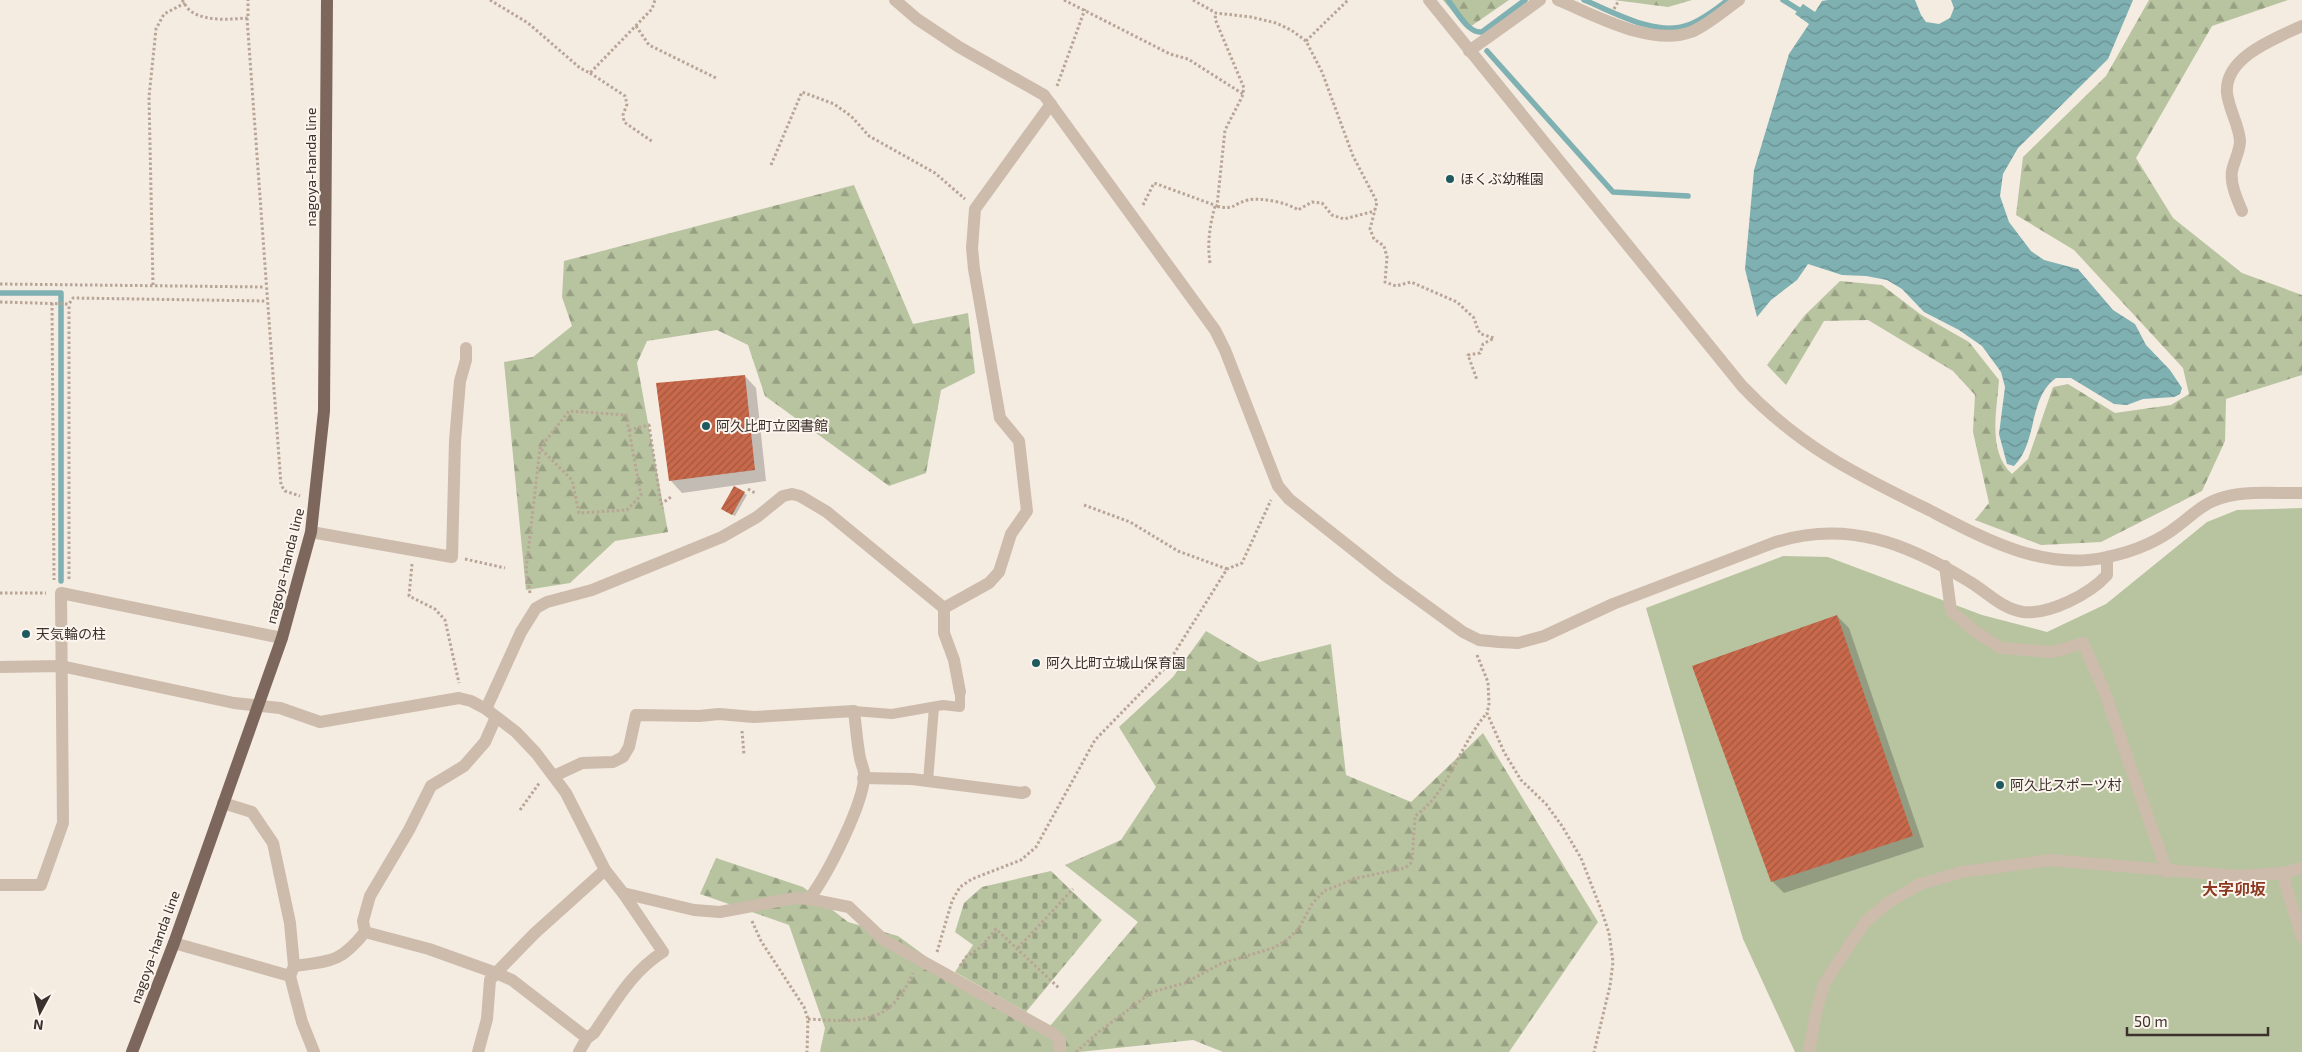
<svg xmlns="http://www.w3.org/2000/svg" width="2302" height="1052" font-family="'Exo 2','Noto Sans JP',sans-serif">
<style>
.forest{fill:url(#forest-firs)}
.cemetery{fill:url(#cemetery-stones)}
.garden{fill:#b8c4a0}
.water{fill:url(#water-waves)}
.shadow{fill:#0003}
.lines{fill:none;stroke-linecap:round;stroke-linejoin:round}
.stream{stroke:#7fb0b2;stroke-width:5.5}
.building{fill:url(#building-hatch)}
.path{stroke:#b9a596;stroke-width:3;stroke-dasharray:2.5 2.5;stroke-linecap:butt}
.service{stroke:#cdbbac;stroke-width:10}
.minor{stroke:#cdbbac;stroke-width:12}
.tertiary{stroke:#cdbbac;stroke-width:12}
.primary{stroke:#7d675c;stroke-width:12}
.poi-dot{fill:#1f5a5e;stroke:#fbf5ee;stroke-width:2}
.labels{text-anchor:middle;stroke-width:4;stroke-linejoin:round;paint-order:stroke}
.street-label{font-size:14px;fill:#3b302b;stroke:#fbf5ee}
.poi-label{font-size:14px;fill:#3b302b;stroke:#fbf5ee;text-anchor:start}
.quarter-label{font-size:16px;font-weight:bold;fill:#8c3b22;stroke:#fbf5ee}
</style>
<defs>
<pattern id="forest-firs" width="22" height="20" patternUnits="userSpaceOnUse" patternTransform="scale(1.25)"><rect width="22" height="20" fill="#b8c4a0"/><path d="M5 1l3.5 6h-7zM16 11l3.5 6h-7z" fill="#97a083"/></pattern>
<pattern id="cemetery-stones" width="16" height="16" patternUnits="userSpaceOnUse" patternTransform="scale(1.25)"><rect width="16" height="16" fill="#b8c4a0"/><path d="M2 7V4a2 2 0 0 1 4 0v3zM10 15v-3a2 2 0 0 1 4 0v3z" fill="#97a083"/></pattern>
<pattern id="water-waves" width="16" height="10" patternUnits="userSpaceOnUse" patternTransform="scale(1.25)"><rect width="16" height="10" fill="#7fb0b2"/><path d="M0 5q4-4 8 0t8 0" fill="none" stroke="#699091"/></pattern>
<pattern id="building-hatch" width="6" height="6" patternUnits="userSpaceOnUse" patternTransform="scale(1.25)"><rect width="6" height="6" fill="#c8694b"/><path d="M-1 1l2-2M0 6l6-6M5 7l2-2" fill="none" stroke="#a4573f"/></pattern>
</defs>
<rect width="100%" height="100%" fill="#f4ebe1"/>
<g class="forest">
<polygon points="1443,0 1509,0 1467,29"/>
<polygon points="1614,0 1692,0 1668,7"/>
<path d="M2149 0H2288L2212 26 2136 158 2173 218 2242 273 2302 295V375L2226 399 2225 441 2202 491 2101 542 2041 545 1975 520 1989 503 1973 432 1975 395 1953 371 1868 320 1824 321 1786 385 1767 365 1804 316 1840 281 1882 285 1920 314 1969 342 1999 380C1997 410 1987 451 2012 474L2028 459 2053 387 2068 384 2115 413 2171 405 2189 394 2183 368 2074 250 2016 215 2023 157 2106 76Z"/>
<polygon points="854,185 913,324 968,313 975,373 941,390 926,473 889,486 765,396 748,345 717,330 647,341 637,363 668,532 615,541 570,583 526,590 504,362 533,357 572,326 562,297 564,261"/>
<polygon points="1206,631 1259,662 1331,644 1346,775 1411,802 1483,733 1598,922 1509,1052 1223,1052 1193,1040 1079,1052 820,1052 825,1028 789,925 700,894 716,858 803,887 848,922 898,936 928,958 1050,1026 1138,922 1065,865 1121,840 1156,787 1119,727 1173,677"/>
</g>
<polygon class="cemetery" points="1051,871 1102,920 1026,1012 955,972 973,945 955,932 964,903 982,887"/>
<polygon class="garden" points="2302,508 2302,1052 1795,1052 1743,939 1646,608 1783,556 1828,557 1982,615 2047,632 2106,604 2207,522 2237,510"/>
<path class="water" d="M1828 0H1915L1921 15 1926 22 1939 24 1950 18 1954 8 1951 0H2133L2108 59 2018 148 2003 174 2000 196 2009 222 2031 251 2044 260 2078 269 2113 310 2135 324 2146 345 2170 370 2182 388 2180 394 2174 397 2143 399 2127 405 2114 404 2071 378H2056C2028 398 2038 442 2014 466L2007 464 1999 434 2005 387 2001 372 1982 346 1959 330 1924 312 1902 289 1887 280 1866 276 1842 275 1808 264 1797 280 1771 300 1757 317 1745 269 1754 170 1789 54 1809 24 1795 14 1803 4 1815 12 1822 1Z"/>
<g class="shadow">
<polygon points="745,376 756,388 766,481 682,493 671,481 657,384"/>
<polygon points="744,493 747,495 735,516 725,511"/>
<polygon points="1837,616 1849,628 1924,847 1784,893 1772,881"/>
</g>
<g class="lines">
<g class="stream">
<path d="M1448 0C1456 10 1468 34 1482 32L1525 0"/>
<path d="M1584 0C1614 12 1656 37 1688 25 1703 20 1716 9 1728 0"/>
<polyline points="1783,0 1804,13"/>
<polyline points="1487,51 1613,192 1688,196"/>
<polyline points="0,293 61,293 61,581"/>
</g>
</g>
<g class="building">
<polygon points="745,375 755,470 669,481 656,383"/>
<polygon points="734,486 745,492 732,515 721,509"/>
<polygon points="1837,615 1913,836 1771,882 1692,666"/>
</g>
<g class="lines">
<g class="path">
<path d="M182 0C185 4 188 10 192 12 208 22 231 19 248 18V0"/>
<polyline points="490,0 528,23 580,68 590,73 652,9 655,0"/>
<polyline points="1064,0 1170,54 1188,59 1243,94"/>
<polyline points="1193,0 1216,13 1251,17 1276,23 1291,30 1306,41 1322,72 1353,156 1377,202 1370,229 1374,239 1384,246 1387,257 1385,282 1396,286 1411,282 1457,302 1474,318 1478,330 1481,334 1494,338 1483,344 1480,353 1468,355 1477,380"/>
<polyline points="1614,9 1619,0"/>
<polyline points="247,18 281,485 285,491 300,496"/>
<polyline points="636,26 649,45 718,79"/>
<polyline points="1306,41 1348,0"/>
<polyline points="590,73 625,96 627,104 623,115 624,122 653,142"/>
<polyline points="1057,86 1085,9"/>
<polyline points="771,165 802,92 834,104 851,116 869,136 935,173 965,199"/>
<polyline points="1143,205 1154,183 1217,206 1225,130 1242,97 1244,88 1215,19 1216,13"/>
<path d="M1210 263C1207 242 1210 225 1215 206 1237 210 1230 205 1248 200 1260 197 1289 203 1298 210L1312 202 1322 203 1332 215 1344 219 1375 211"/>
<polyline points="0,284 265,287"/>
<polyline points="153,285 149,97 156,29 164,14 185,3"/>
<polyline points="0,302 69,304 73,298 266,301"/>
<polyline points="52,303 54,580"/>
<polyline points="629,430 649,425 661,504 671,497"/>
<polyline points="748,489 755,493"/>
<polyline points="1084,505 1130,522 1178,551 1227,569"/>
<polyline points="465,559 505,568"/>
<polyline points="412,564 409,596 435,609 445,620 459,683"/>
<polyline points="69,579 69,304"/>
<polyline points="0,593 46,593"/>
<polyline points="530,593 526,570 540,448 569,411 626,415 641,495 627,510 579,513 572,480 540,448"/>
<polyline points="1477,655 1488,682 1489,704 1487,713 1504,752 1521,780 1546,804 1562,826 1581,858 1602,912 1609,933 1613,962 1610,986 1594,1052"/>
<polyline points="742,731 744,755"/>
<polyline points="520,810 540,782"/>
<polyline points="752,921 761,941 804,1007 808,1019 807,1052"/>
<polyline points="1018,948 1073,889"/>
<polyline points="937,952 952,901 960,887 972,879 1021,860 1036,847 1095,740 1165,668 1227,569 1242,563 1271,500"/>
<polyline points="960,966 966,957 981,947 996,929 1060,989"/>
<path d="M808 1019C859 1022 890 1026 913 973"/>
<path d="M1076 1052 1100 1031 1152 992 1185 983 1220 964 1273 948 1287 940 1299 928 1312 904 1324 891 1357 878 1405 868 1412 862 1415 816C1450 791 1459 745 1487 713"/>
</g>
<g class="service">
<polyline points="854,711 892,714 943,705 960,707 960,692"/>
<polyline points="928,781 934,707"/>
</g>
<g class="minor">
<path d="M895 0 917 19 959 47 1044 95 1215 330 1225 350 1278 486 1289 499 1390 579 1463 632 1479 640 1499 642 1518 643 1544 636 1613 604 1773 543C1846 519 1907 543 1970 582 1987 592 2002 609 2023 612 2049 615 2090 594 2107 575V558"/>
<path d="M1558 0C1595 15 1651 47 1691 32 1708 25 1724 10 1739 0"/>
<polyline points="1469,51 1540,0"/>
<path d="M2242 211C2237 199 2230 184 2232 171 2234 161 2240 151 2240 141 2239 125 2229 110 2227 93 2224 57 2276 38 2302 26"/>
<polyline points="311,532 452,557 455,441 460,381 466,360 466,348"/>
<polyline points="1945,566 1951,611 1976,632 2001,648 2053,652 2083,643 2105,693 2167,872"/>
<polyline points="944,608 944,633 954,660 960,692"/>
<polyline points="0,667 61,666 234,703 280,708 320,722 459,698 471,701 486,709 516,732 536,753 566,793 605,870 623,893 694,910 720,912 795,898 809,899 849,907 884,940 1052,1033 1060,1040 1060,1052"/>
<polyline points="486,709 521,632 536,608 547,602 592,590 722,537 757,517 783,496 792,494 800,496 827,512 944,608 989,583 999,572 1011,534 1027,511 1019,441 1000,418 974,269 972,248 975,209 1051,104"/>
<path d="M554 776 582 763 613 762 623 757 629 747 636 715 699 716 719 714 754 717 854 711C856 727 857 743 860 758 861 763 863 767 864 772 867 799 826 877 809 899"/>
<polyline points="863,778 912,779 1022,793 1025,792"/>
<polyline points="223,803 252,812 273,843 290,923 294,966 290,976"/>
<polyline points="2283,873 2286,887 2302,937"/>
<polyline points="0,885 41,885 63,823 61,593 282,638"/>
<polyline points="365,932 363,921 370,896 409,830 431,786 464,766 485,742 496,717"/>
<polyline points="174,943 290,976 302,1022 314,1052"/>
<path d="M294 966C332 961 341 962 365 932L429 949 496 973 490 980 487 1019 478 1052"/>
<path d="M587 1038 594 1033C614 1004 632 971 663 952L623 893"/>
<polyline points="579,1052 587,1038 512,980 496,973 535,933 605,870"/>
<polyline points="1809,1052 1816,1013 1824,984 1848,947 1866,921 1889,902 1920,884 1962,872 2050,860 2238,876 2283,873 2302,868"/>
</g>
<path class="tertiary" d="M1429 0 1742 386C1799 446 1855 474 1929 510 1983 538 2044 572 2107 557 2132 552 2159 541 2179 525 2190 517 2199 507 2213 501 2241 489 2272 494 2302 493"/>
<polyline class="primary" points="132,1052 174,943 282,638 311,532 324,411 327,0"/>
</g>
<g class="poi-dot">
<circle cx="1450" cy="179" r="5"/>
<circle cx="706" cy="426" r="5"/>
<circle cx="26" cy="634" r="5"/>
<circle cx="1036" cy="663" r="5"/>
<circle cx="2000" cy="785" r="5"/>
</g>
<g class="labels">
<g class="street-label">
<text transform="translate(311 167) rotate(-90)" y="5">nagoya-handa line</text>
<text transform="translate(285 566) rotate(-76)" y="5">nagoya-handa line</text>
<text transform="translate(155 947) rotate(-70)" y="5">nagoya-handa line</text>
</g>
<g class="poi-label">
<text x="1460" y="184">ほくぶ幼稚園</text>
<text x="716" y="431">阿久比町立図書館</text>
<text x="36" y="639">天気輪の柱</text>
<text x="1046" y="668">阿久比町立城山保育園</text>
<text x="2010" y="790">阿久比スポーツ村</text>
</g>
<g class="quarter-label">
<text x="2234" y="895">大字卯坂</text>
</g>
</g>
<g transform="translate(40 1012) rotate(187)" stroke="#fbf5ee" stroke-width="4" paint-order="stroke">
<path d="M0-4L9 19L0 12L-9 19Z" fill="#3b302b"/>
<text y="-8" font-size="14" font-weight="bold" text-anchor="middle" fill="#3b302b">N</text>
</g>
<path d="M2127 1027v8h141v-8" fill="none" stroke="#3b302b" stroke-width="2.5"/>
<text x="2134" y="1027" font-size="15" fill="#3b302b" stroke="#fbf5ee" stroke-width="4" paint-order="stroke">50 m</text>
</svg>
